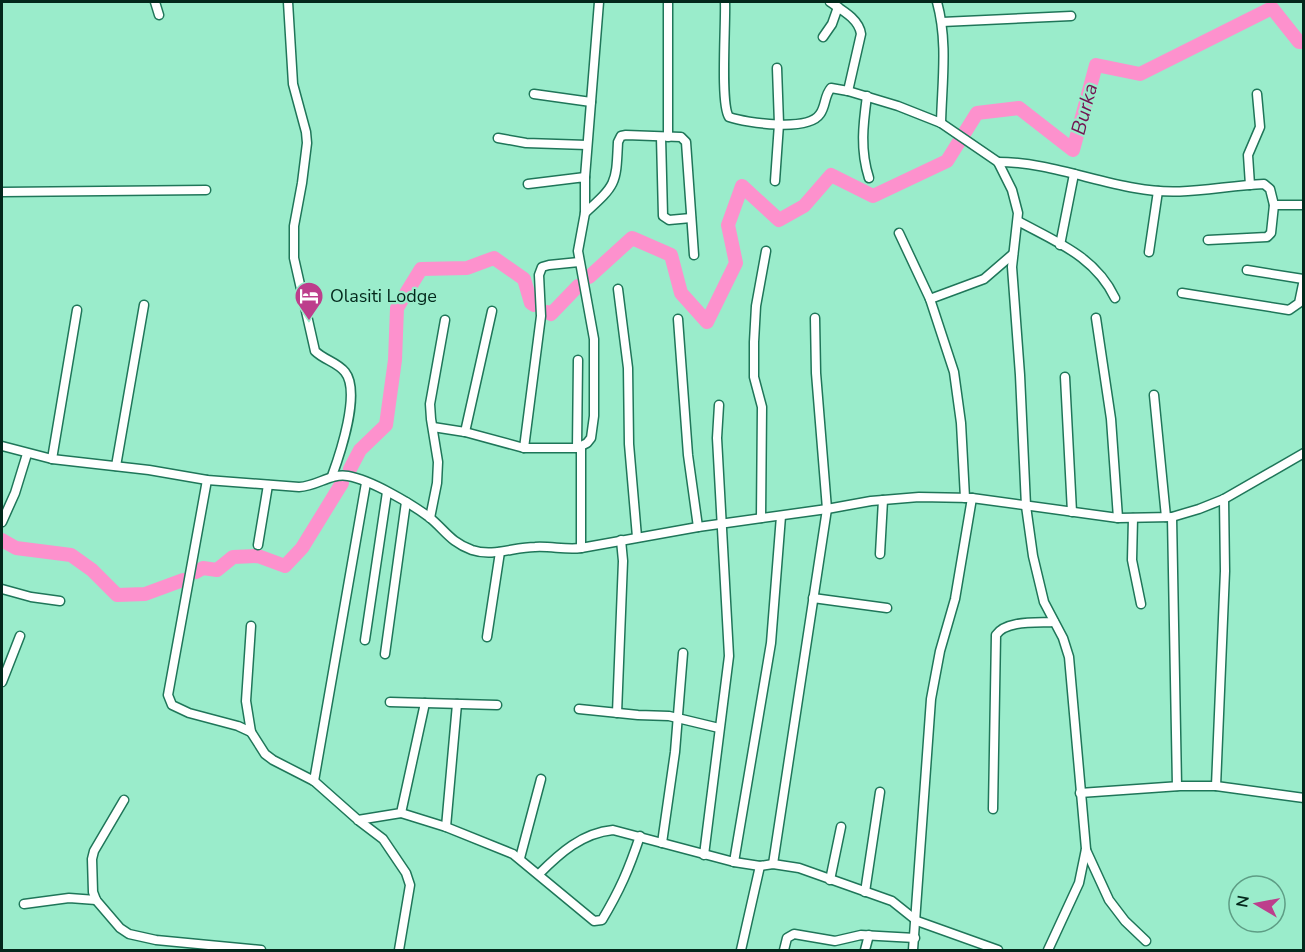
<svg xmlns="http://www.w3.org/2000/svg" width="1305" height="952" font-family="'Nunito Sans',sans-serif">
<style>
.lines{fill:none;stroke-linecap:round;stroke-linejoin:round}
.river{stroke:#fd91cd;stroke-width:14}
.street-casing{stroke:#1f7659;stroke-width:11}
.street{stroke:#fff;stroke-width:8}
.labels{text-anchor:middle;stroke-width:4.5;stroke-linejoin:round;paint-order:stroke}
.poi-label{font-size:18px;fill:#03271b;stroke:#9aeccb;text-anchor:start}
.water-label{font-size:20px;font-style:italic;fill:#721451;stroke:#9aeccb}
</style>
<rect width="100%" height="100%" fill="#9aeccb"/>
<g class="lines">
<g class="river">
<polyline points="589,277 632,238 671,255 681,293 707,322 736,263 728,225 742,186 779,220 804,206 831,175 873,196 947,161 977,113 1019,108 1073,150 1096,65 1140,74 1272,8 1299,42 1304,42"/>
<polyline points="547,312 551,314 578,286"/>
<polyline points="350,469 360,450 386,425 395,360 397,308 421,269 467,268 494,258 524,279 531,303 534,305"/>
<polyline points="2,540 16,548 71,555 92,570 117,595 145,594 183,580"/>
<polyline points="196,572 203,568 217,570 233,557 258,556 285,566 302,548 342,483"/>
</g>
<g class="street-casing">
<g id="street">
<polyline points="155,2 159,15"/>
<path d="M288 2 293 84 306 132 307 143 302 183 294 226V258L315 351C324 360 337 362 345 372 361 392 340 454 332 476"/>
<polyline points="668,2 668,137"/>
<path d="M725 2C726 23 720 104 729 117 747 123 808 132 820 114 826 106 824 96 831 88L848 91 898 106 941 123 998 162 1012 190 1018 213 1012 267 1020 375 1026 506 1033 556 1044 602 1063 638 1069 657 1086 849 1079 883 1048 950"/>
<path d="M830 2C842 10 859 19 861 34L848 91"/>
<path d="M937 2C948 42 942 82 941 123"/>
<polyline points="942,22 1071,16"/>
<polyline points="823,37 832,24 838,7"/>
<polyline points="534,94 591,102"/>
<path d="M867 96C863 125 860 150 869 178"/>
<polyline points="661,137 663,216 669,220 691,218"/>
<polyline points="498,138 526,143 587,145"/>
<path d="M998 162C1045 162 1089 180 1135 188 1182 197 1218 186 1264 184L1270 189 1274 205H1304"/>
<polyline points="585,177 599,2"/>
<polyline points="775,181 779,124 777,68"/>
<polyline points="1250,185 1248,155 1260,127 1257,94"/>
<polyline points="2,192 206,190"/>
<path d="M585 213C617 184 616 184 618 142L621 136 626 135 681 137 686 142 694 255"/>
<path d="M1018 221C1056 242 1095 256 1115 298"/>
<polyline points="899,233 930,299 954,372 961,423 965,498"/>
<polyline points="1208,240 1267,237 1271,233 1274,205"/>
<polyline points="1060,245 1074,174"/>
<polyline points="1149,252 1158,191"/>
<polyline points="1247,270 1303,279"/>
<polyline points="618,289 628,368 629,444 637,537"/>
<polyline points="1182,293 1289,310 1299,303 1304,279"/>
<polyline points="930,299 984,279 1013,254"/>
<polyline points="1096,318 1111,419 1118,518"/>
<polyline points="678,319 688,455 698,527"/>
<polyline points="1065,377 1072,512"/>
<polyline points="1154,395 1166,517"/>
<polyline points="433,427 465,432 524,448 577,448 587,443 591,438 594,416 594,339 578,251 585,213 585,177 528,184"/>
<polyline points="465,432 492,311"/>
<path d="M2 446 52 459 149 470 207 480 299 487C318 486 330 473 348 476 371 480 410 503 429 517 445 530 450 542 472 550 493 557 514 547 535 547 551 546 566 550 581 548L698 527 827 509 871 501 919 497 972 498 1118 518 1172 517 1199 509 1224 499 1304 453"/>
<polyline points="524,448 541,316 539,275 542,267 549,265 579,262"/>
<polyline points="577,448 578,360"/>
<polyline points="52,459 77,310"/>
<polyline points="116,466 144,305"/>
<polyline points="207,480 168,695 172,705 189,713 238,726 251,732 265,754 273,760 314,781 358,820 383,839 406,873 410,885 399,950"/>
<polyline points="1172,517 1177,786"/>
<polyline points="430,518 437,483 438,462 431,419 430,404 445,320"/>
<polyline points="761,518 762,407 754,377 754,342 756,306 766,251"/>
<polyline points="1133,518 1132,560 1141,604"/>
<polyline points="2,522 15,493 27,454"/>
<polyline points="258,545 268,485"/>
<polyline points="581,548 581,448"/>
<polyline points="880,554 883,500"/>
<polyline points="2,589 31,597 60,601"/>
<polyline points="813,598 887,608"/>
<polyline points="251,626 246,701 251,732"/>
<polyline points="487,637 500,552"/>
<polyline points="365,640 387,492"/>
<polyline points="385,654 406,502"/>
<polyline points="2,682 20,636"/>
<polyline points="390,702 497,705"/>
<polyline points="579,709 638,715 669,716 719,728"/>
<polyline points="617,713 623,561 621,540"/>
<polyline points="314,781 366,483"/>
<polyline points="1216,786 1225,571 1224,499"/>
<polyline points="1080,793 1180,786 1216,786 1304,798"/>
<polyline points="124,800 94,851 92,859 93,892 96,900 120,928 129,934 156,940 261,950"/>
<path d="M993 809 996 635C1006 620 1037 623 1054 622"/>
<path d="M401 813 446 827 513 854 594 921 602 920C620 890 629 869 640 836"/>
<polyline points="358,820 401,813 425,703"/>
<polyline points="446,827 457,704"/>
<polyline points="662,843 675,752 683,653"/>
<polyline points="1086,850 1109,900 1125,921 1146,941"/>
<polyline points="704,855 729,656 717,438 719,405"/>
<polyline points="520,858 541,779"/>
<polyline points="734,862 760,866 773,864 799,868 892,901 917,921 998,950"/>
<polyline points="773,864 827,509 816,373 815,318"/>
<path d="M539 874C560 853 582 833 613 830L734 862 771 643 781 516"/>
<polyline points="830,880 841,827"/>
<polyline points="865,892 880,792"/>
<polyline points="24,904 69,898 96,900"/>
<polyline points="741,950 760,866"/>
<polyline points="784,950 787,938 794,934 835,941 861,935 915,938"/>
<polyline points="865,950 869,935"/>
<polyline points="913,950 931,699 940,651 955,599 972,498"/>
</g>
</g>
<use href="#street" class="street"/>
</g>
<defs>
<g id="hotel-pin" transform="scale(1.5)"><path d="M0 17L-7.5 6A9.5 9.5 0 1 1 7.5 6Z" fill="#bd3e8c" stroke="#9aeccb"/><path d="M-6-4.5h1.5V1H6V5H4.5V3h-9V5H-6ZM-4 0a1.8 1.8 0 1 1 3.6 0ZM.5 0V-2.5h3Q6-2.5 6 0Z" fill="#fff"/></g>
</defs>
<g fill-rule="evenodd">
<use href="#hotel-pin" x="309" y="296"/>
</g>
<g class="labels">
<g class="poi-label">
<text x="330" y="302">Olasiti Lodge</text>
</g>
<g class="water-label">
<text transform="translate(1084 109) rotate(-75)" y="7">Burka</text>
</g>
</g>
<rect width="1305" height="952" fill="none" stroke="#03271b" stroke-width="6"/>
<g transform="translate(1257 904) rotate(280)"><circle r="28" fill="#9aeccb" stroke="#5e9d85" stroke-width="1.5"/>
<path d="M0-4.5L10 22L0 15L-10 22Z" fill="#bd3e8c"/>
<text y="-9" font-size="16" font-weight="bold" text-anchor="middle" fill="#03271b">N</text>
</g>
</svg>
